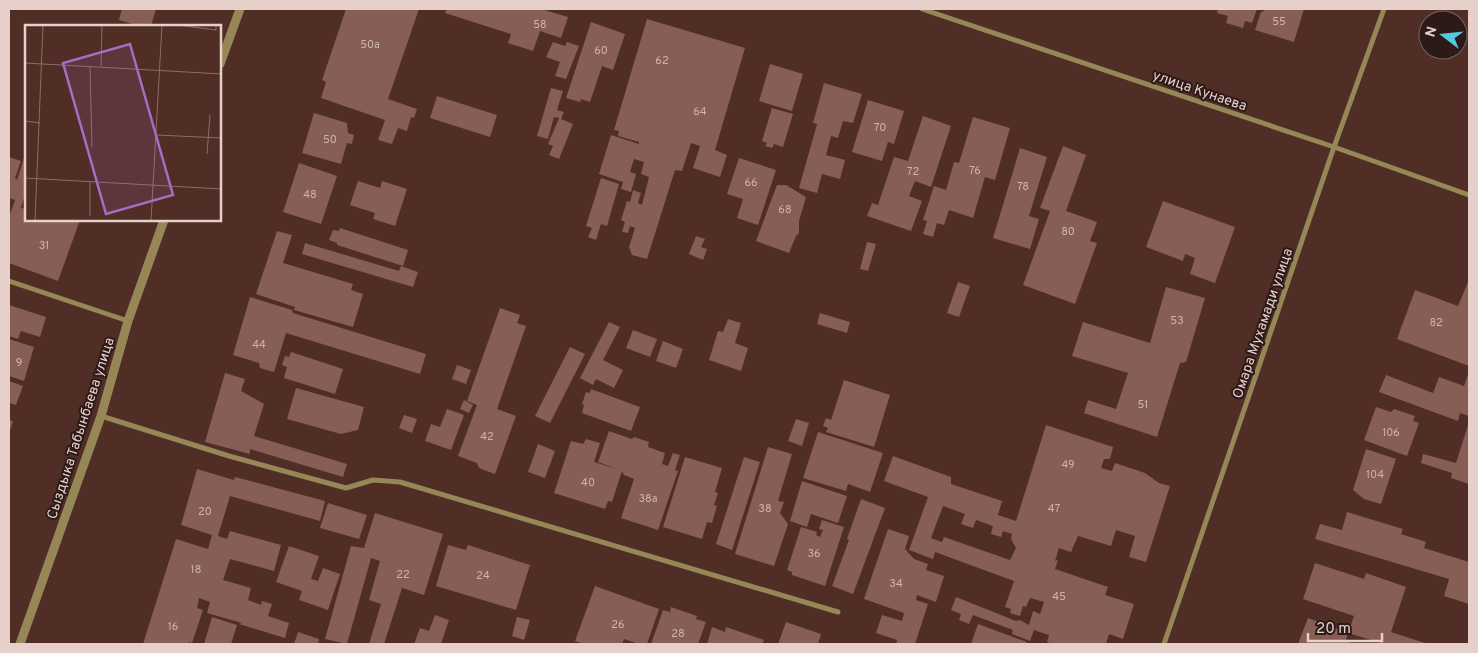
<svg xmlns="http://www.w3.org/2000/svg" width="1478" height="653" font-family="Overpass,sans-serif">
<style>
.building{fill:#865e55;fill-rule:evenodd}
.lines{fill:none;stroke-linecap:round;stroke-linejoin:round}
.minor{stroke:#968757;stroke-width:5}
.tertiary{stroke:#968757;stroke-width:9}
.labels{text-anchor:middle;stroke-width:4;stroke-linejoin:round;paint-order:stroke}
.number-label{font-size:11px;fill:#cfb3ad}
.street-label{font-size:14px;fill:#e7cfca;stroke:#2b1a17}
.inset-road{fill:none;stroke:#8c6e67;stroke-width:1}
.view{fill:#a66dc3;fill-opacity:0.15;stroke:#a66dc3;stroke-width:2.5}
.inset-edge{fill:none;stroke:#e7cfca;stroke-width:2.5}
</style>
<rect width="100%" height="100%" fill="#502d25"/>
<g class="building">
<polygon points="122,9 156,9 151,26 139,26 119,20"/>
<polygon points="346,9 419,9 388,99 417,109 414,118 411,117 407,131 398,128 392,144 378,140 385,120 321,98 326,82 322,80"/>
<polygon points="447,9 541,9 568,17 561,38 540,31 533,51 508,43 511,34 445,13"/>
<polygon points="1218,9 1257,9 1252,23 1245,21 1243,28 1226,23 1228,16 1217,13"/>
<polygon points="1265,9 1304,9 1294,42 1255,30 1261,12 1264,11"/>
<polygon points="647,19 745,48 715,150 727,155 720,177 693,168 700,146 691,143 682,171 675,170 647,259 632,255 629,247 635,228 630,226 628,233 622,232 625,222 621,220 627,201 630,202 633,190 641,193 638,203 642,205 649,177 641,174 644,162 634,159 630,172 636,174 631,192 621,189 623,182 599,174 611,135 639,144 639,142 618,136 619,131 614,130"/>
<polygon points="591,22 625,34 613,70 602,66 590,102 581,99 580,102 566,98"/>
<polygon points="553,42 565,46 567,42 579,46 566,79 555,76 560,62 546,57"/>
<polygon points="770,64 803,74 792,111 759,101"/>
<polygon points="824,83 862,94 853,123 843,121 838,138 831,136 826,155 845,160 840,179 822,174 817,193 799,188 817,124 813,123"/>
<polygon points="551,88 563,91 557,110 564,112 561,119 573,124 559,159 549,155 553,146 548,144 559,118 554,117 548,139 537,136"/>
<polygon points="437,96 497,115 490,137 430,118"/>
<polygon points="868,100 904,111 894,144 888,142 882,161 852,152"/>
<polygon points="772,108 793,114 783,147 774,144 772,148 765,146 767,143 762,141"/>
<polygon points="314,113 347,123 348,133 354,135 352,144 347,143 341,164 302,153"/>
<polygon points="923,116 951,126 931,187 915,181 909,196 922,201 911,231 867,216 872,203 878,205 894,157 908,161"/>
<polygon points="973,117 1010,128 995,180 985,177 973,218 949,210 944,225 937,223 933,237 923,234 927,221 923,220 934,186 946,190 954,162 959,163"/>
<polygon points="1063,146 1086,155 1066,211 1097,222 1090,241 1097,243 1075,304 1023,285 1050,211 1040,208"/>
<polygon points="1020,148 1047,157 1029,216 1039,219 1030,249 993,238"/>
<polygon points="9,157 21,161 15,178 17,180 24,158 26,159 26,191 21,208 26,209 26,220 80,220 58,281 9,263 9,217 15,200 9,198"/>
<polygon points="739,158 776,170 758,225 737,218 743,199 727,194"/>
<polygon points="299,163 337,176 321,224 283,212"/>
<polygon points="601,178 619,184 607,226 601,224 596,240 588,237 592,228 586,226"/>
<polygon points="358,181 380,188 382,181 407,189 395,226 373,219 375,213 350,205"/>
<polygon points="777,185 786,185 806,197 799,221 799,233 796,236 789,253 756,241"/>
<polygon points="1163,201 1235,227 1215,283 1190,274 1195,258 1185,254 1183,261 1146,247"/>
<polygon points="340,228 408,250 403,266 337,245 337,243 329,240 333,230 339,231"/>
<polygon points="277,231 292,235 283,263 353,284 351,290 363,294 353,327 294,310 295,307 256,294"/>
<polygon points="696,236 705,239 701,247 707,249 703,260 689,254"/>
<polygon points="867,242 876,244 868,271 860,269"/>
<polygon points="305,243 399,271 401,266 418,272 413,287 302,254"/>
<polygon points="958,282 970,286 959,317 947,313"/>
<polygon points="1468,282 1469,282 1469,366 1397,339 1415,290 1458,306"/>
<polygon points="1166,287 1205,298 1186,362 1180,363 1157,437 1084,413 1088,400 1116,409 1128,373 1072,356 1083,322 1150,343"/>
<polygon points="250,297 292,310 293,313 426,354 420,374 286,333 274,372 260,368 259,363 233,355"/>
<polygon points="9,305 46,317 40,337 21,331 18,339 9,336"/>
<polygon points="500,308 520,315 517,323 526,326 497,409 516,416 495,474 479,468 477,463 458,456 477,405 467,401"/>
<polygon points="820,313 850,322 847,333 817,324"/>
<polygon points="728,319 741,323 735,343 748,348 741,371 709,360 718,331 723,332"/>
<polygon points="609,322 620,327 603,360 623,370 614,388 596,379 593,385 580,378"/>
<polygon points="633,330 657,339 650,357 626,348"/>
<polygon points="9,339 34,347 24,381 9,376"/>
<polygon points="663,341 683,349 676,368 656,361"/>
<polygon points="570,347 585,354 550,423 535,416"/>
<polygon points="291,352 343,369 335,394 284,378 287,367 282,365 285,356 289,357"/>
<polygon points="457,365 471,370 466,384 452,379"/>
<polygon points="1469,371 1469,416 1460,413 1458,421 1379,392 1386,375 1433,393 1439,377 1464,386"/>
<polygon points="225,373 245,379 241,391 264,404 254,436 347,464 343,477 250,449 250,454 205,442"/>
<polygon points="844,380 890,395 874,447 826,432 828,428 823,426 826,418 831,420"/>
<polygon points="9,381 23,386 16,405 9,403"/>
<polygon points="296,388 364,407 358,430 341,434 287,419"/>
<polygon points="591,389 640,407 631,431 582,413 584,405 582,404 586,392 590,393"/>
<polygon points="464,400 473,405 469,413 460,409"/>
<polygon points="1376,407 1391,412 1394,409 1415,416 1413,421 1419,423 1407,456 1364,440"/>
<polygon points="447,409 464,415 451,450 425,441 431,424 440,427"/>
<polygon points="404,415 417,419 412,433 399,428"/>
<polygon points="796,419 809,423 802,446 788,441"/>
<polygon points="9,420 13,421 9,434"/>
<polygon points="1469,422 1469,484 1451,478 1452,473 1421,463 1423,454 1456,463"/>
<path d="M1046 425 1113 447 1110 459H1104L1101 468 1112 471 1115 463 1145 473 1159 483 1170 486 1146 562 1129 557 1135 536 1116 530 1111 546 1078 536 1071 552 1059 548 1055 561 1058 560 1055 569 1108 587 1105 595 1134 604 1123 639 1109 634 1106 644H1053L1047 642 1049 635 1034 630 1030 641 1012 634 1013 630 973 615 969 624 959 620 961 614 951 610 956 597 1016 621 1020 620 1029 625 1033 611 1040 614 1044 602 1030 598 1026 607 1023 606 1020 616 1010 613 1011 609 1005 607 1014 581 935 552 933 559 909 550 928 497 884 481 893 456 951 477V484L1002 501 998 515 1016 521ZM943 506 965 514 961 524 973 528 976 520 993 526 991 534 1001 537 1003 531 1012 534 1011 539 1016 548 1010 560 944 537 942 542 931 538Z"/>
<polygon points="609,431 632,439 634,437 649,442 648,447 665,453 662,464 668,466 673,453 680,455 675,470 678,471 658,530 621,518 634,479 624,475 622,471 612,502 608,501 605,509 554,493 571,441 583,444 586,439 600,443 594,462 617,469 598,462"/>
<polygon points="818,432 883,453 870,492 848,484 846,491 803,478"/>
<polygon points="538,444 555,451 545,478 528,472"/>
<polygon points="768,447 792,454 778,501 784,502 780,513 788,524 774,566 735,554"/>
<polygon points="1366,449 1396,459 1381,504 1364,499 1353,490"/>
<polygon points="685,457 722,468 715,492 718,493 714,505 717,506 712,523 707,522 702,539 663,527"/>
<polygon points="744,457 760,462 732,550 716,544"/>
<polygon points="197,469 234,480 235,477 325,501 320,521 230,496 218,536 227,539 230,531 281,545 274,571 230,559 223,580 251,588 248,600 261,605 262,601 272,604 268,616 289,623 285,638 239,624 242,623 207,613 210,602 199,598 197,608 203,610 192,643 189,642 188,644 143,644 176,539 208,549 212,535 181,525"/>
<polygon points="802,481 847,496 838,523 811,514 807,527 790,521"/>
<polygon points="861,499 885,508 853,594 832,586 849,540 847,539"/>
<polygon points="328,503 367,515 359,539 320,528"/>
<polygon points="1347,512 1403,529 1401,534 1426,542 1424,548 1469,562 1469,604 1444,596 1449,579 1315,539 1320,524 1342,530"/>
<polygon points="375,513 443,534 424,595 402,588 384,644 369,644 381,604 369,600 380,561 371,558 347,644 325,639 351,546 364,548"/>
<polygon points="822,520 844,527 825,586 792,575 792,572 787,570 801,527 817,532 816,535 820,537 823,530 819,529"/>
<polygon points="888,529 909,536 905,549 914,559 928,564 926,570 944,576 936,602 917,595 916,600 928,604 915,644 896,644 897,640 876,633 882,615 902,621 904,613 864,599"/>
<polygon points="448,545 466,550 468,545 530,565 516,610 436,586"/>
<polygon points="289,546 319,556 311,579 318,581 323,568 340,574 328,610 299,600 302,591 276,582"/>
<polygon points="1315,563 1364,579 1366,573 1406,587 1391,632 1428,644 1384,644 1348,633 1346,640 1352,644 1298,644 1308,618 1348,633 1354,616 1303,599"/>
<polygon points="595,586 659,609 647,644 639,644 624,639 622,644 584,644 575,641"/>
<polygon points="671,607 697,616 696,619 706,622 698,644 651,644 663,610 670,612"/>
<polygon points="435,615 449,620 441,644 414,644 420,628 429,631"/>
<polygon points="212,617 237,625 231,644 204,644"/>
<polygon points="517,617 530,620 524,640 512,636"/>
<polygon points="786,622 821,634 818,644 778,644"/>
<polygon points="978,624 1027,642 1026,644 971,644"/>
<polygon points="712,627 725,632 726,627 764,640 762,644 707,644"/>
<polygon points="298,632 319,639 318,644 294,644"/>
</g>
<g class="lines">
<g class="minor">
<polyline points="922,9 1334,147 1469,195"/>
<polyline points="9,281 128,321"/>
<polyline points="101,416 229,456 346,488 373,480 400,482 838,612"/>
<polyline points="1164,644 1334,147 1384,9"/>
</g>
<g class="tertiary">
<polyline points="220,64 240,9"/>
<polyline points="20,644 101,416 128,321 164,220"/>
</g>
</g>
<g class="labels">
<g class="number-label">
<text x="1279" y="25">55</text>
<text x="540" y="28">58</text>
<text x="370" y="48">50а</text>
<text x="601" y="54">60</text>
<text x="662" y="64">62</text>
<text x="700" y="115">64</text>
<text x="880" y="131">70</text>
<text x="330" y="143">50</text>
<text x="975" y="174">76</text>
<text x="913" y="175">72</text>
<text x="751" y="186">66</text>
<text x="1023" y="190">78</text>
<text x="310" y="198">48</text>
<text x="785" y="213">68</text>
<text x="1068" y="235">80</text>
<text x="44" y="249">31</text>
<text x="1177" y="324">53</text>
<text x="1436" y="326">82</text>
<text x="259" y="348">44</text>
<text x="19" y="366">9</text>
<text x="1143" y="408">51</text>
<text x="1391" y="436">106</text>
<text x="487" y="440">42</text>
<text x="1068" y="468">49</text>
<text x="1375" y="478">104</text>
<text x="588" y="486">40</text>
<text x="648" y="502">38а</text>
<text x="765" y="512">38</text>
<text x="1054" y="512">47</text>
<text x="205" y="515">20</text>
<text x="814" y="557">36</text>
<text x="196" y="573">18</text>
<text x="403" y="578">22</text>
<text x="483" y="579">24</text>
<text x="896" y="587">34</text>
<text x="1059" y="600">45</text>
<text x="618" y="628">26</text>
<text x="173" y="630">16</text>
<text x="678" y="637">28</text>
</g>
<g class="street-label">
<text transform="translate(1200 90) rotate(19)" y="5">улица Кунаева</text>
<text transform="translate(1262 323) rotate(-71)" y="5">Омара Мухамади улица</text>
<text transform="translate(80 428) rotate(-72)" y="5">Сыздыка Табынбаева улица</text>
</g>
</g>
<g transform="translate(25 25)">
<rect width="196" height="196" fill="#502d25"/>
<path class="inset-road" d="M152 0 191 5V0M0 38 197 49M76 41 77 0M65 42 67 122M0 96 15 98M131 110 197 113M182 129 185 90M0 153 197 164M65 156V191M10 196 18 0M126 196 137 0"/>
<path class="view" d="M105 19 148 170 81 189 38 38Z"/>
<rect width="196" height="196" class="inset-edge"/>
</g>
<rect width="1478" height="653" fill="none" stroke="#e7cfca" stroke-width="20"/>
<g transform="translate(1443 35) rotate(286)"><circle r="24" fill="#2b1a17" stroke="#76625f"/>
<path d="M0-4L9 19L0 12L-9 19Z" fill="#56c9e1"/>
<text y="-8" font-size="14" font-weight="bold" text-anchor="middle" fill="#e7cfca">N</text>
</g>
<path d="M1308 633v8h74v-8" fill="none" stroke="#e7cfca" stroke-width="2.5"/>
<text x="1316" y="633" font-size="15" fill="#e7cfca" stroke="#2b1a17" stroke-width="4" paint-order="stroke">20 m</text>
</svg>
